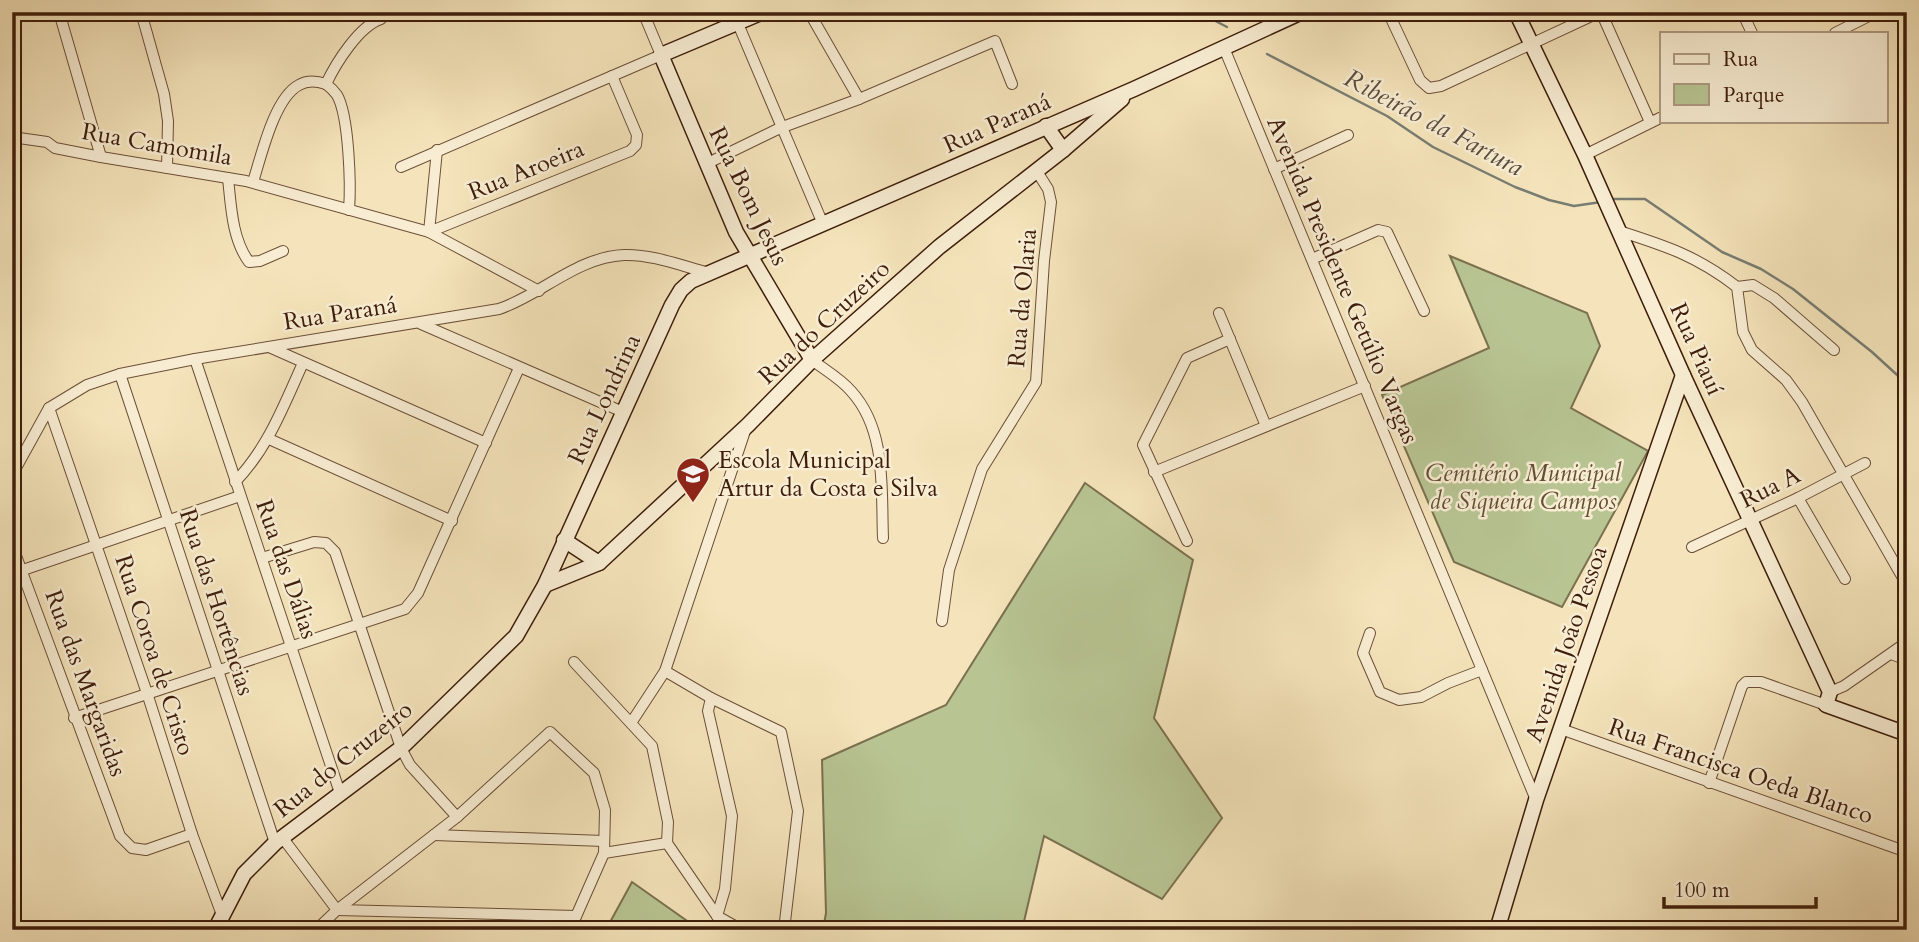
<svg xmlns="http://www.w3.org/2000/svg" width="1919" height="942" font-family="Cardo,serif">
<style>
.green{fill:#b8c593;stroke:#7b714f;stroke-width:2}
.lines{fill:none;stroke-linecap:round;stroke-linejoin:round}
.stream{stroke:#787d72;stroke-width:2.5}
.street-casing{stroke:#6c4f37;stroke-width:12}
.secondary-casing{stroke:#3e1d0b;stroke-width:17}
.street{stroke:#f8edd3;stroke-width:10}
.secondary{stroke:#f8edd3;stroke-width:14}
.labels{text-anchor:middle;stroke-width:5;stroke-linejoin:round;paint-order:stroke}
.street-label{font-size:24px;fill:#3e1d0b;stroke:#f8edd3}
.poi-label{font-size:24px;fill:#3e1d0b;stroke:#f8edd3;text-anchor:start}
.park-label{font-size:24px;font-style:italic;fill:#634f34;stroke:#f8edd3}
.water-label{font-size:26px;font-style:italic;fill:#5b4d3f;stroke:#f8edd3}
</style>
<rect width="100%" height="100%" fill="#f5e4bb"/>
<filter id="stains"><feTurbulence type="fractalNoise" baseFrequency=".00286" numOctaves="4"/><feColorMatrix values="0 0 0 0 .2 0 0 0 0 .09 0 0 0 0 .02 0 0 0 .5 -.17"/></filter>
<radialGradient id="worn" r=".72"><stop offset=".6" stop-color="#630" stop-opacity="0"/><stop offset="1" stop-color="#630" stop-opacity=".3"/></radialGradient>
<g class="green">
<polygon points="1450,256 1587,313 1600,346 1571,408 1648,451 1562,607 1454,562 1382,395 1489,348"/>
<polygon points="1085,483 1193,560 1154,718 1222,818 1162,899 1044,836 1022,930 823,930 826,913 822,760 946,705"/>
<polygon points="632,882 700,930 616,930 609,924"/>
</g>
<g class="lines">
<g class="stream">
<polyline points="915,12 938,15 950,12"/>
<path d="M1129 12C1165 21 1164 25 1202 14L1227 27"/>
<polyline points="1267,54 1387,116 1433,147 1515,187 1549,200 1574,206 1601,202"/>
<polyline points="1611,199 1645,199 1722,252 1761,269 1793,289 1872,352 1907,384"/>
</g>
<g class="street-casing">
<g id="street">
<polyline points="59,12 101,157"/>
<polyline points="141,12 164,94 168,121 167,168"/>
<polyline points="733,12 823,224"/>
<polyline points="809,12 859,99"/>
<polyline points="1388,12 1420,80 1429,88 1441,86 1600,12"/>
<polyline points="1601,12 1650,122"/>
<polyline points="1742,12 1752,33"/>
<polyline points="1899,12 1907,30"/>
<polyline points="60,17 75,12"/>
<polyline points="1835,33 1877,12"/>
<polyline points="1224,48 1536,800"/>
<polyline points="12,137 47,142 55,148 101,157 246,181 429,232 539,291"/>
<polyline points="437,150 429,232 630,151 636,145 637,135 612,76"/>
<polyline points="1585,155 1662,117"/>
<polyline points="706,164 780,128 859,99 995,41 1012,84"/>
<polyline points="401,167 661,55 643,12"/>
<polyline points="1274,169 1348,135"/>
<path d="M228 178C231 206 232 239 249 262L260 261 283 251"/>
<path d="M253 182C261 157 274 98 299 85 307 80 317 81 326 84"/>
<path d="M349 210C351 185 349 116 337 95 334 91 330 87 326 84 336 63 359 26 381 19"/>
<path d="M1619 231C1666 246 1697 256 1737 287L1743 332 1752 350 1786 380 1802 402 1907 585"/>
<polyline points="1312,259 1378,230 1387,232 1424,311"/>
<polyline points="1737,287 1753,285 1774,298 1834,350"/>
<polyline points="1219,313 1266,426"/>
<polyline points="421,324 623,412"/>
<polyline points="269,347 486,443"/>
<polyline points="195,359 340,793"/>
<path d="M812 360C825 370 841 379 851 391 887 430 881 489 883 538"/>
<polyline points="120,374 275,843"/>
<polyline points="49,408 147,693 192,834 222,915"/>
<polyline points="269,439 452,521"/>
<polyline points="1154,472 1365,386"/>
<path d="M12 475 49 408 87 385 120 374 195 359 499 309C541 295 577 257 624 255 652 254 682 266 709 273"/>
<path d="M235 482C268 448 284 405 303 363"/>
<polyline points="1798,498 1845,579"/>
<polyline points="1187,541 1143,445 1187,358 1230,339"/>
<polyline points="12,545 120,836 132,848 146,850 192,834"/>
<polyline points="1692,547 1798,498 1865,463"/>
<polyline points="262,558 314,542 326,543 335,552 401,748 410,765 457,817"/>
<polyline points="23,570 240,496"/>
<polyline points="942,621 949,570 982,469 1036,382 1044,261 1051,202 1048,189 1036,170"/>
<polyline points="1370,633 1363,653 1380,692 1399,700 1421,697 1448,683 1482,670"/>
<polyline points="1891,654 1907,660"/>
<polyline points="574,662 652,746 668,822 667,843 717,916 742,930"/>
<polyline points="665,671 711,698 781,732 798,811 784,930"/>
<polyline points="1830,692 1844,686 1907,642"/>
<polyline points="711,698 708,711 732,816 725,889 717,916"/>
<polyline points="74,718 405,609 418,593 519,368"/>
<polyline points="631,723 665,671 746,428"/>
<polyline points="1561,729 1907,852"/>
<polyline points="1709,783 1742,686 1746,682 1761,682 1826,705"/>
<polyline points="434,835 604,841"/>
<polyline points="282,837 337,910 576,916"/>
<polyline points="604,853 667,843"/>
<polyline points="316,930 337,910 457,817 550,732 594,773 605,810 604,853 570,930"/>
</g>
</g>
<g class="secondary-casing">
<g id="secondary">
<polyline points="763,12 661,55 736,232 812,360"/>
<polyline points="1516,12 1585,155 1683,375 1830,692 1826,705 1907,734"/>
<polyline points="1046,126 1063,150"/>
<polyline points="564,540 599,563"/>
<polyline points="545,585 599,563 748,425 812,360 939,247 1063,150 1122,99"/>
<polyline points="215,930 244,874 275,843 401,748 516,636 545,585 672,305 681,290 691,281 1134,89 1302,12"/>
<polyline points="1497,930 1536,800 1683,375"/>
</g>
</g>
<use href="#street" class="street"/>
<use href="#secondary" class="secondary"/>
</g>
<defs>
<g id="school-pin" transform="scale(1.75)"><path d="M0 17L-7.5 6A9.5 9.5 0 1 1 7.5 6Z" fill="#8f2418" stroke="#f8edd3"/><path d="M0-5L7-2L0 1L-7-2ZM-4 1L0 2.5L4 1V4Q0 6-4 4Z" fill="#fff"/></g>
</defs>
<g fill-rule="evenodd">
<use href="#school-pin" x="693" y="474"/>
</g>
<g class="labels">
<g class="street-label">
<text transform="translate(997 123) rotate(-24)" y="8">Rua Paraná</text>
<text transform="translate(157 144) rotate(10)" y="8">Rua Camomila</text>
<text transform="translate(526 170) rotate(-22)" y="8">Rua Aroeira</text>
<text transform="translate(749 196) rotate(64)" y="8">Rua Bom Jesus</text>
<text transform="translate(1343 280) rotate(67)" y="8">Avenida Presidente Getúlio Vargas</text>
<text transform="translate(1022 298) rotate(-85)" y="8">Rua da Olaria</text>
<text transform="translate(340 313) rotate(-9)" y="8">Rua Paraná</text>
<text transform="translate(824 322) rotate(-43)" y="8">Rua do Cruzeiro</text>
<text transform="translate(1697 349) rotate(66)" y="8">Rua Piauí</text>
<text transform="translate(604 399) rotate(-65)" y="8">Rua Londrina</text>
<text transform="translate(1770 487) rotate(-26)" y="8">Rua A</text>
<text transform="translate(287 569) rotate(71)" y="8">Rua das Dálias</text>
<text transform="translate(217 602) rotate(72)" y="8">Rua das Hortências</text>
<text transform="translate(1566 644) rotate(-71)" y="8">Avenida João Pessoa</text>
<text transform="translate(155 655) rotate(72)" y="8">Rua Coroa de Cristo</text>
<text transform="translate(86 683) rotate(70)" y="8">Rua das Margaridas</text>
<text transform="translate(343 759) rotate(-39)" y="8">Rua do Cruzeiro</text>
<text transform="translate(1741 771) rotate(19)" y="8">Rua Francisca Oeda Blanco</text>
</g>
<g class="poi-label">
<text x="718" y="468">Escola Municipal<tspan x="718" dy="28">Artur da Costa e Silva</tspan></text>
</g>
<g class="park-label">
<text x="1523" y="481">Cemitério Municipal<tspan x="1523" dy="28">de Siqueira Campos</tspan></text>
</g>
<g class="water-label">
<text transform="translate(1434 122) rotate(28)" y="9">Ribeirão da Fartura</text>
</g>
</g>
<rect width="1919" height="942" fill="none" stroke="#f5e4bb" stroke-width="42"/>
<rect x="14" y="14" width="1891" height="914" fill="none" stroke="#3e1d0b" stroke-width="3.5"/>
<rect x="21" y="21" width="1877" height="900" fill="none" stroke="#3e1d0b" stroke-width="2"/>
<rect x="1660" y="32" width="228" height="91" fill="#f8edd3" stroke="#ae9a83" stroke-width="2"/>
<rect x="1674" y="54" width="35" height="10" fill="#f8edd3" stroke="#ae9a83" stroke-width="2"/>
<text x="1723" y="66" font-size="21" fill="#3e1d0b">Rua</text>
<rect x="1674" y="84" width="35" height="21" fill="#b8c593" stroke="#ae9a83" stroke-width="2"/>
<text x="1723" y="102" font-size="21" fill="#3e1d0b">Parque</text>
<path d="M1664 897v10h152v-10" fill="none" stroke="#3e1d0b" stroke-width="3.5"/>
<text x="1674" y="897" font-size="21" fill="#3e1d0b" stroke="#f8edd3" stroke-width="5" paint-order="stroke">100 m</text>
<rect width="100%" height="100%" filter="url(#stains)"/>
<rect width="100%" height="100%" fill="url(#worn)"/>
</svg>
